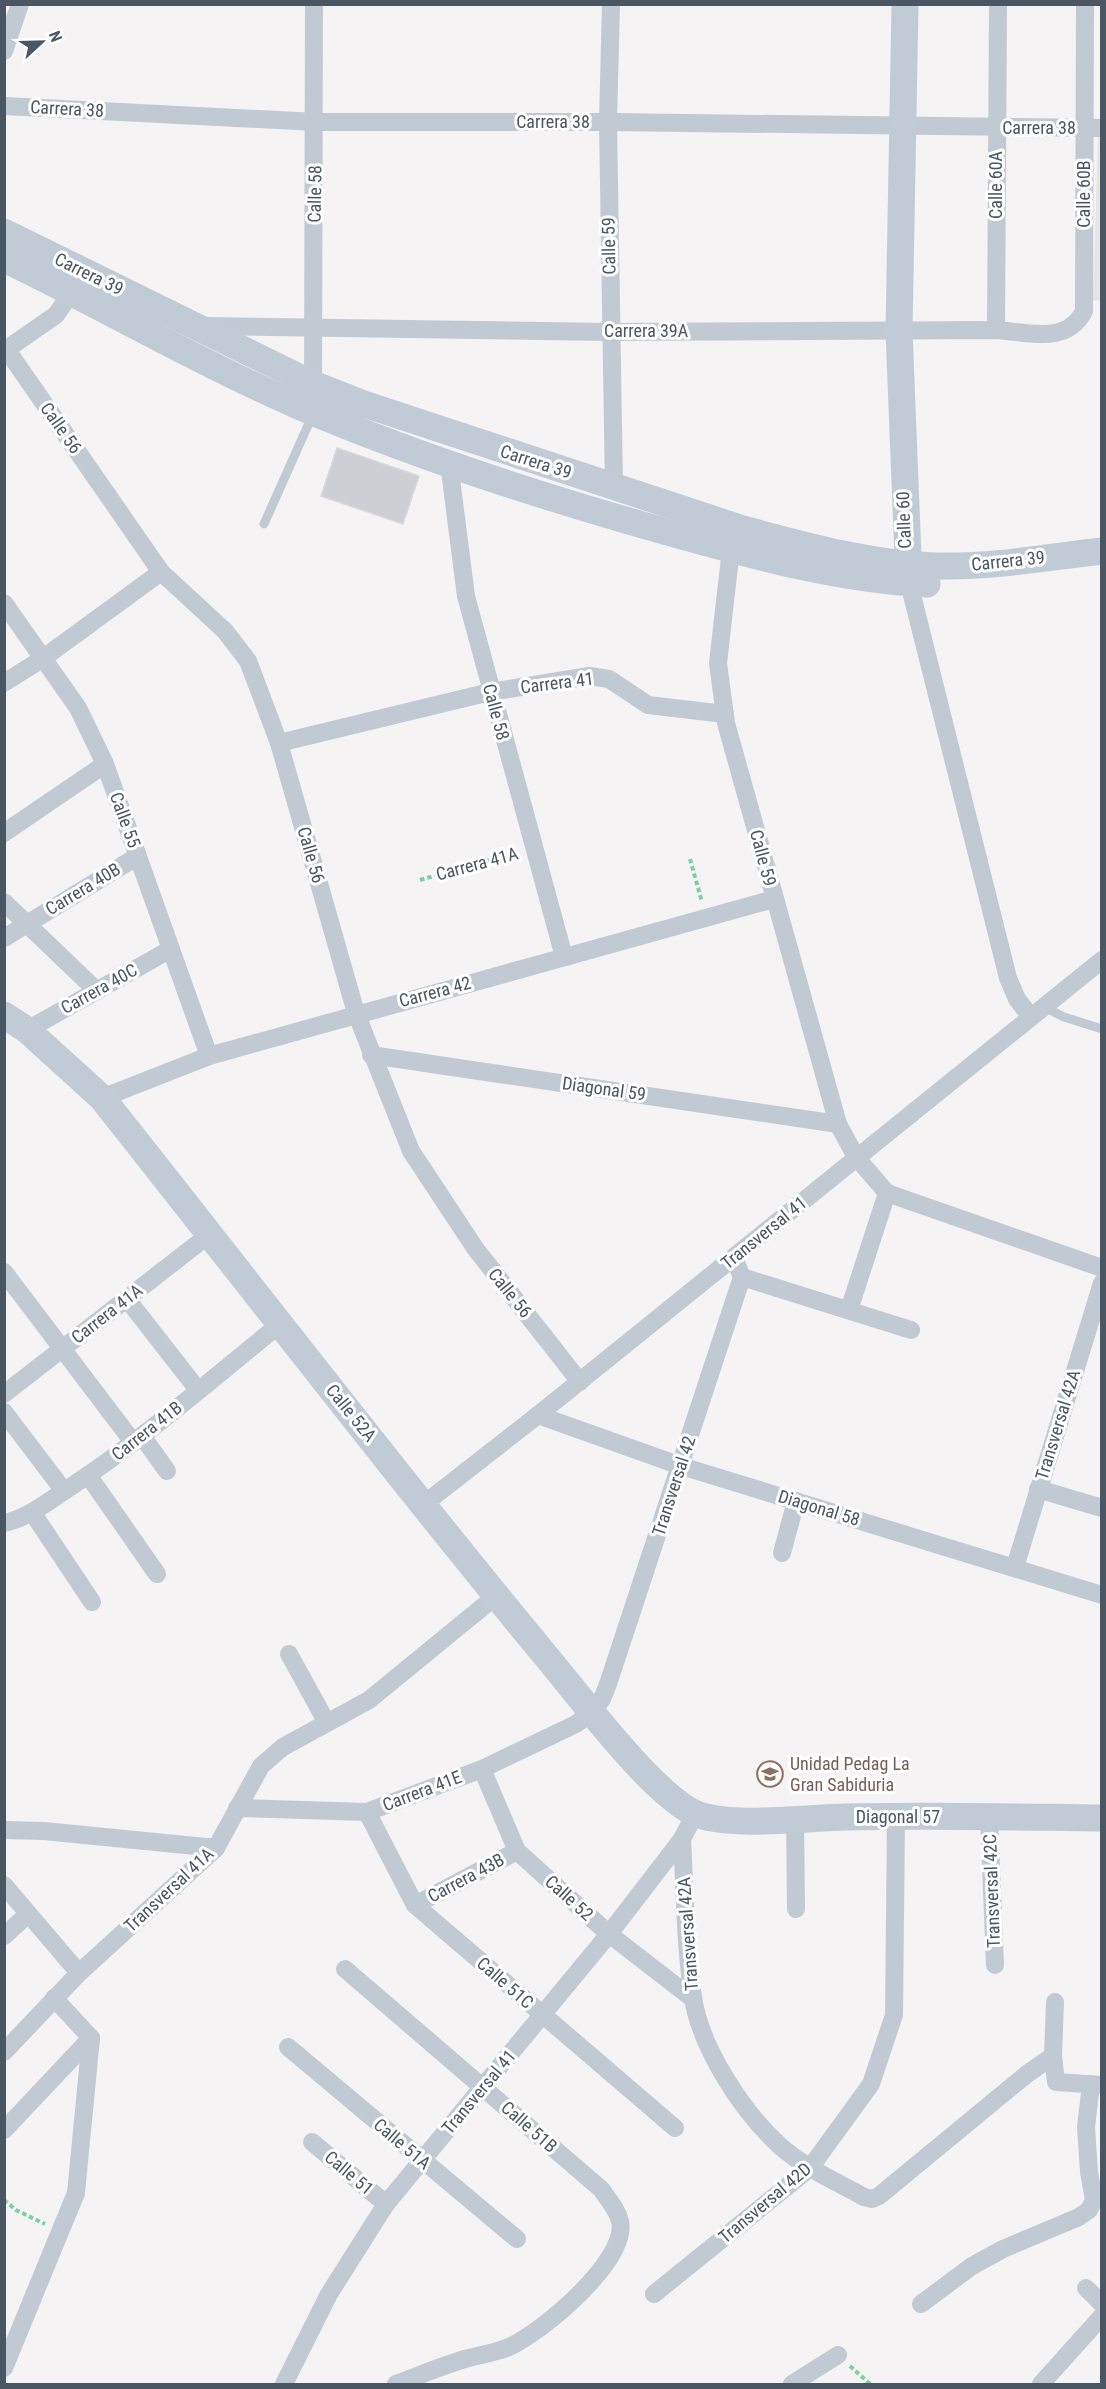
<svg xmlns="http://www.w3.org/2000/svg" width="1106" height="2389" font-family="'Roboto Condensed',sans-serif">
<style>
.education{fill:#e6e4e5}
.building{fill:#cdcfd5;stroke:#d7d9de;stroke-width:1.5}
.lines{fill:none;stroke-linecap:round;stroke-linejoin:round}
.path{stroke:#7ad0a6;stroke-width:4;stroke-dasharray:4.5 3;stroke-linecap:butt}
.lane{stroke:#c1cad2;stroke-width:9}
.street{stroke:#c1cad2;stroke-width:18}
.secondary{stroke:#c1cbd6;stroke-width:27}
.labels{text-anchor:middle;stroke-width:6;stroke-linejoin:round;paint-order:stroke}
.street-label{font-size:18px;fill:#4a5661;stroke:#fff}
.education-label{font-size:18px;fill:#785e54;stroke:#fff;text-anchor:start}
</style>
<rect width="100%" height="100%" fill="#f5f3f3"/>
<polygon class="education" points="1098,137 1101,137 1101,300 1093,301"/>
<polygon class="building" points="337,448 419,476 403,524 321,496"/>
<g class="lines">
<g class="path">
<polyline points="690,859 702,902"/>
<polyline points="420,880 518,852"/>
<polyline points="4,2200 16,2210 45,2224"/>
<polyline points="850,2366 870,2384"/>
</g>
<g class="lane">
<polyline points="264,524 313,414"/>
<polyline points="1044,1007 1064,1017 1102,1029"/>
</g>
<g class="street">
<polyline points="611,4 608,122 614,488"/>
<polyline points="4,51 20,4"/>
<polyline points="4,106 316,122 608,122 1102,128"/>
<path d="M203 326 611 332 996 330C1028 332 1067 345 1084 311L1085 4"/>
<polyline points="996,330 998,4"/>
<polyline points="7,350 161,572 225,631 248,661 279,743 356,1013 411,1151 475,1248 580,1382"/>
<polyline points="4,351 56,315 77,284"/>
<polyline points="313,384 314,4"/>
<polyline points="449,463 466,596 564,957"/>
<polyline points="731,549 718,663 726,723 838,1124 856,1157 887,1193 1102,1268"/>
<polyline points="909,583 1008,978 1017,999 1031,1017"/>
<polyline points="4,603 78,708 105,764 209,1056"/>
<polyline points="4,683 42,659 161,572"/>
<polyline points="279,743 490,692 589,676 609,679 648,705 725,714"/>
<polyline points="4,833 105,764"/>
<polyline points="4,902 96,990"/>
<polyline points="4,938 138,856"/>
<polyline points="27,1030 171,949"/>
<polyline points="371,1055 838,1124"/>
<polyline points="102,1098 209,1056 774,899"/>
<polyline points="4,1272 133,1442"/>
<polyline points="742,1277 911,1330"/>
<polyline points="127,1299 198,1390"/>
<polyline points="849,1310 887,1193"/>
<polyline points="4,1394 210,1234"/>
<polyline points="4,1412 64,1491"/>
<polyline points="538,1415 681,1466 1102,1595"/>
<polyline points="142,1436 167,1471"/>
<polyline points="88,1475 157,1574"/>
<polyline points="1038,1489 1102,1508"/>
<polyline points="424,1504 538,1415 1102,960"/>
<polyline points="32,1512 92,1602"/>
<path d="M4 1523C28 1518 49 1501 69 1488 143 1439 211 1380 280 1324"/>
<polyline points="782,1553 796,1501"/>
<polyline points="1015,1567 1102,1283"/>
<polyline points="289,1654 327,1723"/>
<polyline points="482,1769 517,1851 609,1934 693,1999"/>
<polyline points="237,1808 367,1812 482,1769 576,1724 592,1712 602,1699 608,1684 742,1277 734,1258"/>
<polyline points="367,1812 415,1905 675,2128"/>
<polyline points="989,1817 995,1965"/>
<polyline points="795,1818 796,1909"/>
<polyline points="4,1830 44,1831 216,1848"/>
<path d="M682 1839C685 1891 685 1946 693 1997 700 2047 742 2111 779 2145 803 2167 835 2181 864 2197L872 2199 879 2196 1027 2074 1053 2056"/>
<polyline points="4,1885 79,1973"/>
<polyline points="415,1905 517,1851"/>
<polyline points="4,1936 28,1914"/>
<path d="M345 1969 601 2189C608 2199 617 2209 620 2221 629 2260 541 2333 509 2347 495 2353 479 2355 465 2359 441 2366 418 2376 396 2384"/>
<polyline points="54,1998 91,2038"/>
<polyline points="1055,2002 1053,2056 1056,2082 1102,2085"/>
<polyline points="288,2047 517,2239"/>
<polyline points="4,2052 79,1973 216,1848 261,1766 283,1747 369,1700 496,1596"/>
<polyline points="4,2130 91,2038"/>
<polyline points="312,2142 386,2204"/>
<polyline points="1086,2288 1102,2304"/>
<polyline points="654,2294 810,2168 871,2084 894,2015 896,1816"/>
<polyline points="921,2304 972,2266 1003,2249 1079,2217 1089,2210 1094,2200 1089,2172 1086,2127 1091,2084"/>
<polyline points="4,2368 76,2193 91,2038"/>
<polyline points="284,2384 329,2294 386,2204 609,1934 682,1839 695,1814"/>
<polyline points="792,2384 838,2355"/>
<polyline points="1041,2384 1102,2316"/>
</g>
<g class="secondary">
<polyline points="905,4 899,331 909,582"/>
<path d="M4 232 313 384 364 404 743 529C806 546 875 565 941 566 994 567 1049 557 1102 551"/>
<path d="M4 259C104 307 200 363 301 407 420 458 546 498 671 533 753 556 841 580 927 584"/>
<path d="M4 1015 27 1030 102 1098C251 1286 397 1476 550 1661 581 1698 657 1800 699 1815 736 1827 805 1818 846 1817 931 1815 1016 1817 1102 1818"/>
</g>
</g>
<defs>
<g id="school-ring" transform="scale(1.35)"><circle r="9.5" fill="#fff" stroke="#8d6e63" stroke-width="1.5"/><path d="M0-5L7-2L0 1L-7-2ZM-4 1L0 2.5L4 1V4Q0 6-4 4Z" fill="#8d6e63"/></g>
</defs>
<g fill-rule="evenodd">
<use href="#school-ring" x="770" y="1774"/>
</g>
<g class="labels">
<g class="street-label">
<text transform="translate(67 109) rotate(3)" y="6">Carrera 38</text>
<text x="553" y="128">Carrera 38</text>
<text x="1039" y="134">Carrera 38</text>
<text transform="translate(996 185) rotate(-90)" y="6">Calle 60A</text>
<text transform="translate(315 194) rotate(-89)" y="6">Calle 58</text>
<text transform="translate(1084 194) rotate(-90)" y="6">Calle 60B</text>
<text transform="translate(609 246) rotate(-91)" y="6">Calle 59</text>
<text transform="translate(89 274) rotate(26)" y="6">Carrera 39</text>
<text x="646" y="337">Carrera 39A</text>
<text transform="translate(61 428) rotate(55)" y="6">Calle 56</text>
<text transform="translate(536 462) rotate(18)" y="6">Carrera 39</text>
<text transform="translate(904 520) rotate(-92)" y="6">Calle 60</text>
<text transform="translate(1008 561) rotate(-6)" y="6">Carrera 39</text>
<text transform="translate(557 683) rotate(-7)" y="6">Carrera 41</text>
<text transform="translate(496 712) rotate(75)" y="6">Calle 58</text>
<text transform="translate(125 820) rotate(70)" y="6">Calle 55</text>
<text transform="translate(311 855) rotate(74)" y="6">Calle 56</text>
<text transform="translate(763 858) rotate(75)" y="6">Calle 59</text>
<text transform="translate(477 864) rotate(-15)" y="6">Carrera 41A</text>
<text transform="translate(83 889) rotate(-31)" y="6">Carrera 40B</text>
<text transform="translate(99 989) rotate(-29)" y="6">Carrera 40C</text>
<text transform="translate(435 992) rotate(-15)" y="6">Carrera 42</text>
<text transform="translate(604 1089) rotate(8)" y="6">Diagonal 59</text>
<text transform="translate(764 1233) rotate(-39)" y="6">Transversal 41</text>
<text transform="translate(510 1293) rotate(51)" y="6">Calle 56</text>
<text transform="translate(107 1314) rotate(-38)" y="6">Carrera 41A</text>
<text transform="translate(351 1413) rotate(51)" y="6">Calle 52A</text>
<text transform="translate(1058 1425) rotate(-73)" y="6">Transversal 42A</text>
<text transform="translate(147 1431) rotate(-38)" y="6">Carrera 41B</text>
<text transform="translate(674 1486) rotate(-72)" y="6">Transversal 42</text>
<text transform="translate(819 1508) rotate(17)" y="6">Diagonal 58</text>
<text transform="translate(422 1791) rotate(-21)" y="6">Carrera 41E</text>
<text x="898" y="1823">Diagonal 57</text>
<text transform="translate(466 1878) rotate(-28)" y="6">Carrera 43B</text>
<text transform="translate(169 1890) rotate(-43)" y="6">Transversal 41A</text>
<text transform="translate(992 1891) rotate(-92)" y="6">Transversal 42C</text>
<text transform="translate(569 1898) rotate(42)" y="6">Calle 52</text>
<text transform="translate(688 1934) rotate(-94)" y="6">Transversal 42A</text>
<text transform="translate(505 1983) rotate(41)" y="6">Calle 51C</text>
<text transform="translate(479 2092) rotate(-50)" y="6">Transversal 41</text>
<text transform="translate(529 2127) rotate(41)" y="6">Calle 51B</text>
<text transform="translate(402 2144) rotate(40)" y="6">Calle 51A</text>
<text transform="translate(349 2173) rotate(40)" y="6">Calle 51</text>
<text transform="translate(765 2203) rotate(-40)" y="6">Transversal 42D</text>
</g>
<g class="education-label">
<text x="790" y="1770">Unidad Pedag La<tspan x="790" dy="21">Gran Sabiduria</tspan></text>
</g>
</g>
<rect width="1106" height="2389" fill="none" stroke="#4a5661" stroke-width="12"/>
<g transform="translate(42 42) rotate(68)" stroke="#ffffff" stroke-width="4.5" paint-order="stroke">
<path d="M0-4.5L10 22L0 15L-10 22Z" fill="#4a5661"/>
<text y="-9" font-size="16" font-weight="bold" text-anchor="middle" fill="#4a5661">N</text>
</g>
</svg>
